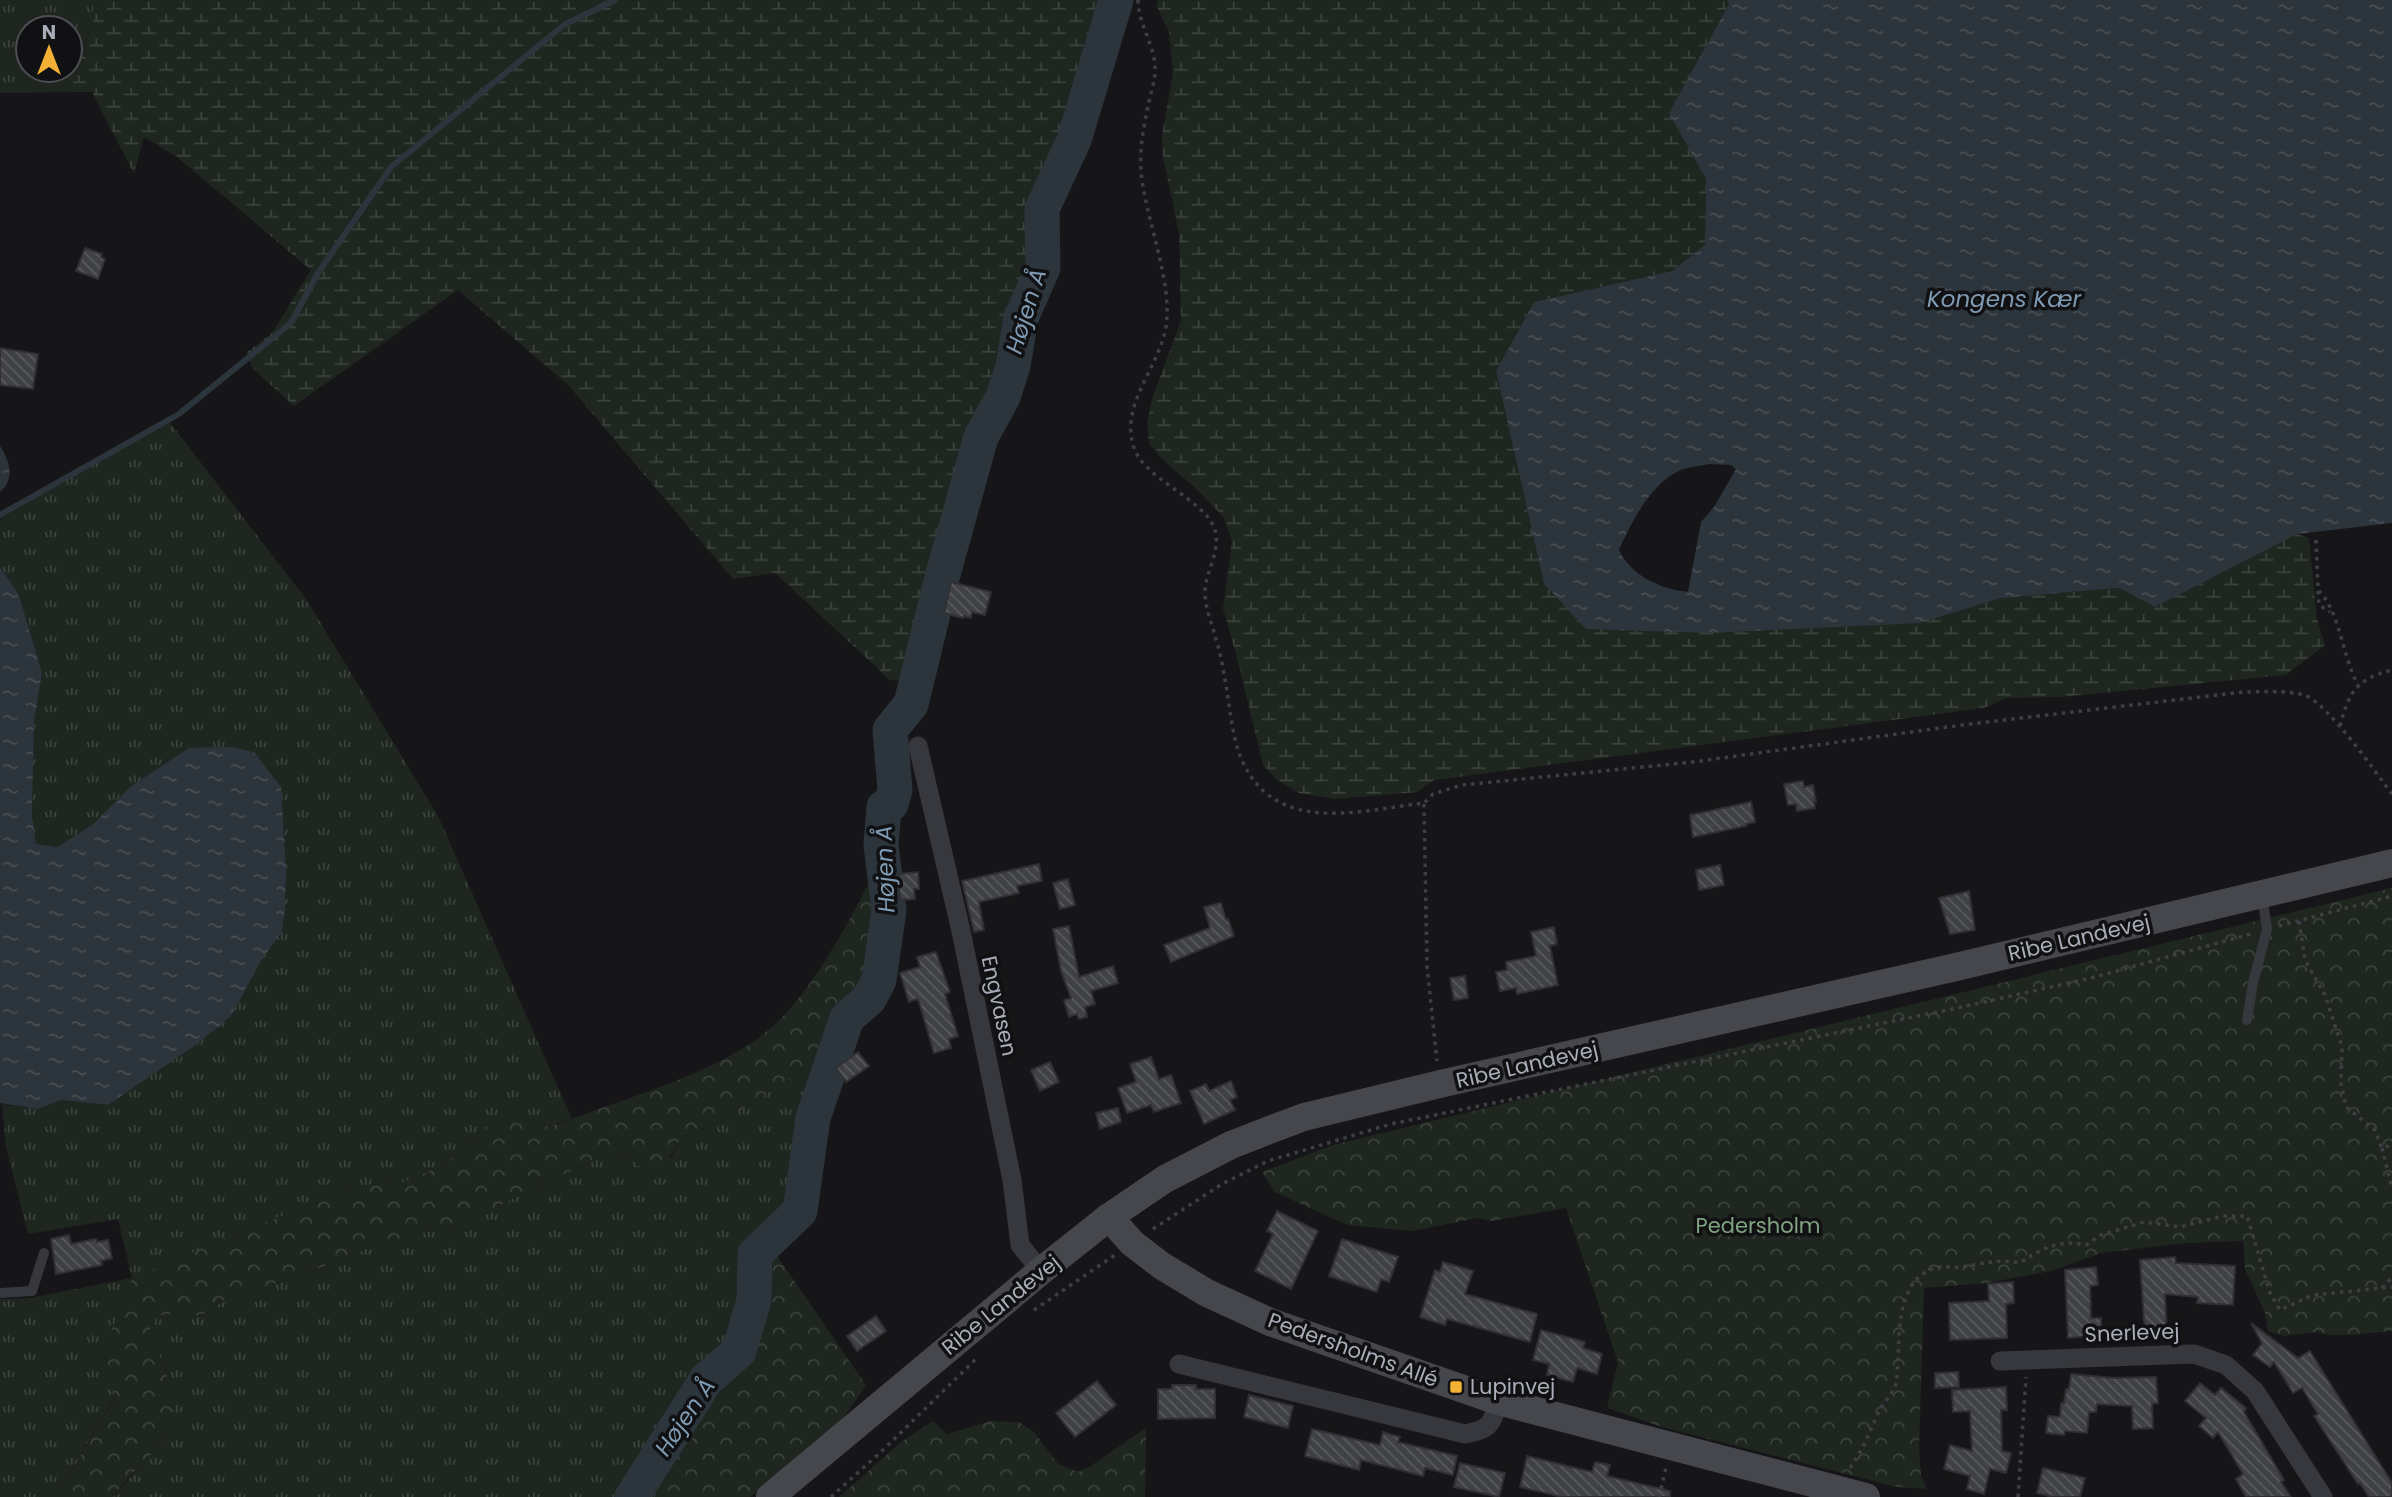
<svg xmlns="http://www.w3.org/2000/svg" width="2392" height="1497" font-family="Poppins,sans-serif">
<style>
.grass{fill:url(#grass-tufts);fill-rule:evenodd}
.forest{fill:url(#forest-crowns)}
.wetland{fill:url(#wetland-marsh)}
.water{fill:url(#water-ripples);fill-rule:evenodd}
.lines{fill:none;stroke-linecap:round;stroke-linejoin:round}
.stream{stroke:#2c353c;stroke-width:6}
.river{stroke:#2c353c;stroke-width:35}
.building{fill:url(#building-back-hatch);stroke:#303034;stroke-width:2}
.path{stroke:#3d3f44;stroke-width:3.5;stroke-dasharray:3.5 5;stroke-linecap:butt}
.lane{stroke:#37383d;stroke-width:10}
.street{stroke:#37383d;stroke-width:19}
.secondary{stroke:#45474d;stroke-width:28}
.poi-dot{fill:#f2b134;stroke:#111113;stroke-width:2.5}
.labels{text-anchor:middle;stroke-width:7;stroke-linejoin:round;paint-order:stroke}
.street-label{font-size:21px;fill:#a8adb8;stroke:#111113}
.park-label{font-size:21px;fill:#7fa381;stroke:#111113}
.poi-label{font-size:21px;fill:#a8adb8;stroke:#111113;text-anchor:start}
.water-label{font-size:23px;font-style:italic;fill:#7f9bb3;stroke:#111113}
</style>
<defs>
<pattern id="grass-tufts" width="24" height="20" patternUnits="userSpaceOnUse" patternTransform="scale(1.75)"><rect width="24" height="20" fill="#1e261f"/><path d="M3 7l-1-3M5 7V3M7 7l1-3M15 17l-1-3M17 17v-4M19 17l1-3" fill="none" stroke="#3c433d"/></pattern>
<pattern id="forest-crowns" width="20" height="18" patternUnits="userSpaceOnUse" patternTransform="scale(1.75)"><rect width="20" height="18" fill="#1e261f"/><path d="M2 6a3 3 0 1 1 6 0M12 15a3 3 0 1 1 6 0" fill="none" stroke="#3c433d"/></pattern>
<pattern id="wetland-marsh" width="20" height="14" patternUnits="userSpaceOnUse" patternTransform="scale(1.75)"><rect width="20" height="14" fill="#1e261f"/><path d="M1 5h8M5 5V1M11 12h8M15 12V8" fill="none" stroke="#3c433d"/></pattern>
<pattern id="water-ripples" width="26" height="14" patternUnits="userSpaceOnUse" patternTransform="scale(1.75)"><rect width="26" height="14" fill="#2c353c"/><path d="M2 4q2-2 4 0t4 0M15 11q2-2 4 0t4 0" fill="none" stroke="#485056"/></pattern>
<pattern id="building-back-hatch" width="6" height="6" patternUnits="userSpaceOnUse" patternTransform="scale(1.75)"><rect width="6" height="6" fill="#404145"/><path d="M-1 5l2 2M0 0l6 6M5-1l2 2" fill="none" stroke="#595a5e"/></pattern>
</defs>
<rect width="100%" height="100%" fill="#161618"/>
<g class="grass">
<path d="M0 0H93V22L70 92 0 93ZM28 28H70V70H28Z"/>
<polygon points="168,420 306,599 438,816 572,1119 544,1127 526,1126 474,1137 462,1152 440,1166 412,1179 398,1183 366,1185 233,1234 104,1348 115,1397 56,1497 0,1497 0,1299 29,1298 132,1278 118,1219 28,1234 6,1147 2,1104 38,1109 61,1100 108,1105 197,1044 282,931 285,911 286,869 281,787 253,752 130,787 92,825 57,847 36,844 32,816 34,722 42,673 19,595 0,567 0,519"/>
<polygon points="845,1043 836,1066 813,1147 805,1211 764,1255 759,1287 761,1319 757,1333 655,1497 113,1497 164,1439 168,1375 149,1331 157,1316 172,1314 185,1318 208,1313 226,1298 300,1276 378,1244 435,1230 481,1215 550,1180 618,1151 632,1155 671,1158 679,1141 686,1136 732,1116"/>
</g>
<g class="forest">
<path d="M875 871 894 920 891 964 845 1043 732 1116 686 1136 679 1141 665 1166 657 1172 642 1171 632 1155 618 1151 550 1180 481 1215 435 1230 378 1244 300 1276 226 1298 208 1313 185 1318 172 1314 157 1316 149 1331C162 1362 187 1407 163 1439 148 1460 128 1476 113 1497H56L115 1398 104 1348 132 1279 233 1234 366 1185 398 1183 412 1179 440 1166 462 1152 480 1130 493 1123 501 1121 544 1127 561 1123C627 1097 724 1072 775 1024 816 986 849 921 875 871Z"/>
<polygon points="2392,888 2392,1331 2350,1335 2329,1335 2317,1332 2284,1336 2268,1331 2265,1313 2245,1269 2243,1241 2186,1243 2101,1253 2051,1271 1986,1283 1924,1288 1919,1448 1921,1476 1927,1489 1897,1487 1662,1427 1607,1408 1618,1362 1566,1208 1492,1221 1478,1218 1412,1231 1347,1225 1275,1192 1262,1172 1333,1145"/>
<path d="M771 1247 866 1385 840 1423 750 1497H655L689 1421 757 1333C765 1305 750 1270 771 1247Z"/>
<polygon points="933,1421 947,1434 991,1421 1019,1422 1034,1432 1058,1464 1078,1472 1089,1467 1146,1428 1145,1497 839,1497 901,1442"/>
</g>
<g class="wetland">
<polygon points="93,0 1116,0 1074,140 1042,209 1043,268 1021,318 1013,366 1003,397 981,437 940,585 916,682 890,680 775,573 733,579 568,385 458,290 294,406 252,368 247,352 272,333 311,270 177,157 144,137 134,174 92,92 70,92 93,22"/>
<polygon points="1158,0 1727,0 1729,4 1670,113 1706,179 1705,245 1672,271 1534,302 1496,371 1544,584 1587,629 1920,623 2001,598 2119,588 2155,607 2297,534 2309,538 2317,619 2325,645 2286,675 2061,697 2006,698 1984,708 1435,780 1417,792 1336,799 1299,793 1276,779 1263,765 1236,654 1223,608 1232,541 1224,518 1201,493 1161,458 1149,444 1147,422 1152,399 1181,320 1179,233 1163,157 1162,136 1173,73 1169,32 1157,7"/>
</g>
<g class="water">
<path d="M1727 0H2392V523L2297 534 2155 607 2119 588 2001 598 1920 623 1707 633 1586 629 1544 584 1496 371 1534 302 1672 271 1705 245 1706 179 1669 113 1729 4ZM1710 464 1731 465 1736 469 1714 507 1701 522 1688 592C1661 589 1631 576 1619 550 1630 525 1648 489 1673 474 1684 467 1698 466 1710 464Z"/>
<path d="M0 446C10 461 15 479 0 492Z"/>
<polygon points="0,567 19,595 42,673 34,722 32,816 36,844 57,847 92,825 130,787 189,748 231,747 254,752 281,787 286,869 285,911 282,931 261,961 231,1016 197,1044 108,1105 61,1100 38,1109 0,1103"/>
</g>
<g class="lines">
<polyline class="stream" points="0,515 179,414 291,323 318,273 391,167 564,25 615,0"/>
<polyline class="river" points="632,1497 706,1380 739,1351 754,1300 755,1254 800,1211 813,1118 847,1018 869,999 879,980 889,910 881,845 884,807 891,804 895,790 890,730 911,704 940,585 981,437 1003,397 1013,366 1021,318 1043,268 1042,209 1074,140 1116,0"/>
</g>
<g class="building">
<polygon points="85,248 102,254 101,257 105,259 98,279 76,271"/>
<polygon points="0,348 38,354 33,389 0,385"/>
<polygon points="951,582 991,592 985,615 972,612 971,618 964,616 963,618 944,613"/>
<polygon points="1803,781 1804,787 1813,785 1816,802 1814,802 1815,808 1797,811 1796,804 1788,805 1784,784"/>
<polygon points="1751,802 1755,822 1746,824 1746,826 1693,837 1690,815"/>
<polygon points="1039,864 1042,881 1017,886 1019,893 979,902 984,930 974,932 962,881"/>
<polygon points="1720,865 1724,885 1699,890 1696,870"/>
<polygon points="918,872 919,889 914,889 915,899 900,900 898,874"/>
<polygon points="1068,879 1075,905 1060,909 1053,883"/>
<polygon points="1969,891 1975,930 1950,934 1939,898"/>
<polygon points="1221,903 1226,920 1228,919 1234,936 1171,962 1164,945 1210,928 1204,907"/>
<polygon points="1069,926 1079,977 1113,966 1118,983 1091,991 1095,1004 1085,1007 1087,1017 1079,1019 1077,1014 1069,1017 1064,1000 1071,998 1061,971 1053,929"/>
<polygon points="1554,927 1557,944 1550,946 1558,985 1517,994 1516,988 1500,991 1496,972 1507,970 1506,962 1536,956 1531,932"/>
<polygon points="936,952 950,992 945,994 958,1036 949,1039 951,1048 934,1053 919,1002 917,999 909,1002 900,973 920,967 917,957"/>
<polygon points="1465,976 1468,998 1454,1000 1450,978"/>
<polygon points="858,1052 869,1066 846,1082 836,1068"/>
<polygon points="1151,1057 1159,1079 1171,1075 1181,1103 1154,1112 1151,1105 1127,1113 1118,1088 1136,1082 1130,1064"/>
<polygon points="1050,1062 1059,1082 1040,1091 1031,1070"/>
<polygon points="1231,1081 1237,1097 1230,1100 1235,1110 1204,1124 1190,1091 1206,1084 1209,1091"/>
<polygon points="1118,1108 1121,1122 1100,1129 1096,1113"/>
<polygon points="1277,1211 1318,1231 1291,1289 1255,1271 1273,1234 1267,1231"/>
<polygon points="69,1235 71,1244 96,1239 97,1242 108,1240 112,1258 101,1261 102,1265 56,1274 51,1239"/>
<polygon points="1342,1239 1398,1257 1389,1282 1381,1279 1377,1292 1329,1276"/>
<polygon points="2175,1257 2176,1263 2235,1266 2233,1305 2197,1303 2198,1297 2165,1294 2167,1336 2145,1337 2140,1260"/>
<polygon points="1443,1262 1473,1271 1465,1294 1537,1314 1530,1342 1447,1319 1445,1325 1420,1317 1435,1270 1440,1272"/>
<polygon points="2096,1267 2098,1285 2090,1286 2091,1318 2101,1318 2101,1335 2068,1338 2065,1270"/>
<polygon points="2013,1282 2014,1303 2006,1304 2007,1338 1950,1340 1949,1303 1989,1301 1988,1284"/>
<polygon points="876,1316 886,1331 857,1351 847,1336"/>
<polygon points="2251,1323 2298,1358 2310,1351 2392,1483 2392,1497 2369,1497 2360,1483 2358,1484 2314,1416 2318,1414 2302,1388 2293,1393 2274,1362 2270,1367 2253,1355 2262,1343"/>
<polygon points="1541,1330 1585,1342 1583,1348 1602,1354 1597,1374 1577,1368 1573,1382 1547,1375 1549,1364 1533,1360"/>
<polygon points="1958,1372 1959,1387 1935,1388 1935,1373"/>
<polygon points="2071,1374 2114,1378 2156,1377 2158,1403 2152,1404 2153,1428 2133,1429 2132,1406 2097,1404 2096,1412 2089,1412 2087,1433 2065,1431 2064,1435 2046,1433 2048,1416 2060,1417 2061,1403 2064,1403 2066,1389 2069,1389"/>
<polygon points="1097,1381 1116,1405 1075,1437 1056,1413"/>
<polygon points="2200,1383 2215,1395 2221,1388 2246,1408 2244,1412 2284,1480 2281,1482 2291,1497 2246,1497 2236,1479 2243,1474 2218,1432 2213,1438 2199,1426 2206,1418 2185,1401"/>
<polygon points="1172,1385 1196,1385 1196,1389 1215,1389 1215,1418 1158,1419 1158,1389 1172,1389"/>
<polygon points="2006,1387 2007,1410 2001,1410 2002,1451 2011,1453 2006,1473 1990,1469 1984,1494 1967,1489 1970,1476 1944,1469 1950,1445 1972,1451 1970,1411 1953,1412 1952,1390"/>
<polygon points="1249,1395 1293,1406 1288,1428 1244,1417"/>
<polygon points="1312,1429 1380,1445 1383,1432 1400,1437 1398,1442 1457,1456 1453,1475 1425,1468 1423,1476 1361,1460 1359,1470 1305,1456"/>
<polygon points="1527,1456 1592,1472 1595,1462 1610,1465 1607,1476 1670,1491 1670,1497 1562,1497 1520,1487"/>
<polygon points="1460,1463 1505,1473 1499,1497 1454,1487"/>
<polygon points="2043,1468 2085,1478 2080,1497 2053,1497 2037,1493"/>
</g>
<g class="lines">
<g class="path">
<path d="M1138 0C1138 25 1156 46 1155 71 1155 80 1152 89 1150 97 1145 121 1139 146 1141 171 1145 218 1173 281 1166 327 1159 368 1119 405 1134 448 1145 480 1206 500 1215 530 1221 552 1205 572 1205 592 1205 608 1212 624 1216 639 1221 654 1223 670 1226 685 1230 708 1232 736 1241 758 1274 836 1358 811 1424 803L1433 794 1462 785 1693 762 1962 725 2243 692C2263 692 2284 690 2304 695 2327 702 2376 773 2392 794"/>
<path d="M2316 540 2318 590C2340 611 2342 656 2358 685"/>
<polyline points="2318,591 2319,605 2330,612"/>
<path d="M2340 726C2349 692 2356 679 2392 670"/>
<polyline points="1424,804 1427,966 1437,1061"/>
<polyline points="2299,921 2305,960 2325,995 2342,1047 2341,1084 2346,1107 2374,1129 2382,1148 2392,1145"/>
<polyline points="2279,926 2392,896"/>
<polyline points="2382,1148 2392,1188"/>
<polyline points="1153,1229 1222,1184 1268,1161 1391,1124 1962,1007 2091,978 2251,934"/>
<polyline points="2382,1288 2392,1277"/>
<polyline points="1034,1310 1115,1255"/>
<path d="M1850 1468C1863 1450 1870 1431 1879 1411 1884 1402 1894 1393 1896 1383 1902 1348 1890 1282 1935 1268 1943 1265 1953 1268 1962 1267 1986 1263 1996 1259 2020 1263 2042 1248 2060 1239 2086 1245L2101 1235 2144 1222 2180 1227 2223 1216H2247L2270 1293 2280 1310 2313 1295 2392 1287"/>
<polyline points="831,1497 883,1450 978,1357"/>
<polyline points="1659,1497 1666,1468"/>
<polyline points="2018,1497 2026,1377"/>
</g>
<g class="lane">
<polyline points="2247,1020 2253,983 2267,929 2262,896"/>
<polyline points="0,1293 32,1291 44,1253"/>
</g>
<g class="street">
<polyline points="918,746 961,931 1012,1180 1020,1245 1041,1271"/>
<polyline points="2000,1361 2194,1354 2226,1365 2255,1391 2323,1497"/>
<path d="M1179 1364 1465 1434C1490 1429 1492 1425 1498 1401"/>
</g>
<g class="secondary">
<polyline points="1109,1217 1132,1243 1162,1266 1207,1293 1270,1322 1498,1401 1866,1497"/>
<polyline points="770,1497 1041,1271 1109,1217 1165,1179 1231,1145 1272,1129 1304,1117 1440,1084 1956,967 2392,863"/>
</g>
</g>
<rect class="poi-dot" x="1449" y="1380" width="14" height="14" rx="3.5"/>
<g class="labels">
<g class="street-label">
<text transform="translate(2079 938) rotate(-13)" y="7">Ribe Landevej</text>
<text transform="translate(999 1006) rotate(78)" y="7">Engvasen</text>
<text transform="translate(1527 1065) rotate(-13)" y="7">Ribe Landevej</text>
<text transform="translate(1001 1305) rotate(-39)" y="7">Ribe Landevej</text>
<text transform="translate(2132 1333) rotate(-2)" y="7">Snerlevej</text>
<text transform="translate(1353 1350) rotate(20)" y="7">Pedersholms Allé</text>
</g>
<g class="park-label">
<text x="1758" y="1233">Pedersholm</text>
</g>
<g class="poi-label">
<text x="1470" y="1394">Lupinvej</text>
</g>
<g class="water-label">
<text x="2004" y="307">Kongens Kær</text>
<text transform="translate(1026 311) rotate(-73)" y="8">Højen Å</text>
<text transform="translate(885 869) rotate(-92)" y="8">Højen Å</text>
<text transform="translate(685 1417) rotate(-56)" y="8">Højen Å</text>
</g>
</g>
<g transform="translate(49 49)"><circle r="33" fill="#111113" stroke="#4d4f55" stroke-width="2"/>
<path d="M0-5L12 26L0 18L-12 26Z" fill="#f2b134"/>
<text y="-10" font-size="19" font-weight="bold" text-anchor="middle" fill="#a8adb8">N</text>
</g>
</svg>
